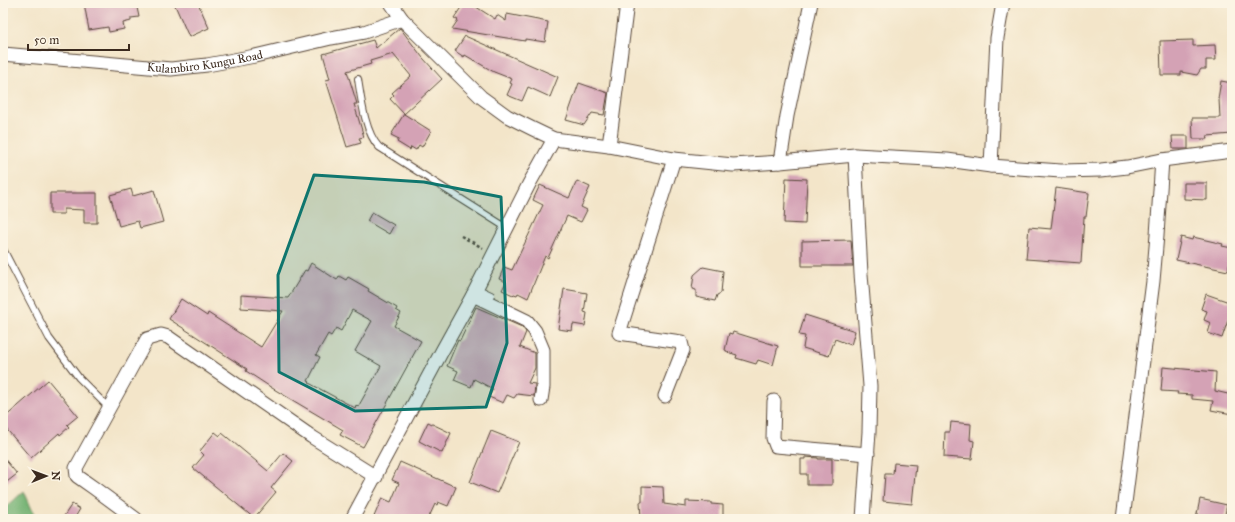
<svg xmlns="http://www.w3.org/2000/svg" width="1235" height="522" font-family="'IM FELL Great Primer',serif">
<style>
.forest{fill:#74b273;stroke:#586e48}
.building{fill:#d4a2b5;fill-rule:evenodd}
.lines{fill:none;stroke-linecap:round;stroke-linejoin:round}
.lane-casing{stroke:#574638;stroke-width:8}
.street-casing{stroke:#574638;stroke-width:15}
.path{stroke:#574638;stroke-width:2.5;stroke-dasharray:3 3;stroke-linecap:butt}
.lane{stroke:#fff;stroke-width:6}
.street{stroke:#fff;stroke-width:13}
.marked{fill:#0f766e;fill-opacity:0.2;stroke:#0f766e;stroke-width:3;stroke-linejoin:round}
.labels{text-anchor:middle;stroke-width:3.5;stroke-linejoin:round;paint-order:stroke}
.street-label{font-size:12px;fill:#3b2a1e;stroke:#fcf5e5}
</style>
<rect width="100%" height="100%" fill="#fcf5e5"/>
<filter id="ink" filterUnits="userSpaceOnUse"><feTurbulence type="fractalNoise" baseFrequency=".025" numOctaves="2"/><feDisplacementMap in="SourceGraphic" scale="8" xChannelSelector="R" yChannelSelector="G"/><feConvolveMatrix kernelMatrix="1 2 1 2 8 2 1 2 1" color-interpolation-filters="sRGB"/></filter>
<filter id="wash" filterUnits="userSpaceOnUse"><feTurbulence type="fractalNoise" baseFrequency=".012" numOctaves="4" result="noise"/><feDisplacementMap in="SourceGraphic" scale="16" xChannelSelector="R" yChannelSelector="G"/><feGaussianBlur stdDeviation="0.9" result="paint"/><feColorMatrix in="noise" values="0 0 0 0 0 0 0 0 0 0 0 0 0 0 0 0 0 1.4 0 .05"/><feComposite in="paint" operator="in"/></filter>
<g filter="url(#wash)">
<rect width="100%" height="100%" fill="#f3e5c9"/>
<polygon class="forest" points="24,491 36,519 3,519 3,510"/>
<g id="blocks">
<g class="building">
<polygon points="84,3 136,3 139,17 131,18 131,21 123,23 124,29 109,32 108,27 89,30"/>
<polygon points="174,3 198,3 209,28 189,37"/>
<polygon points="464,3 470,3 495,19 497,15 506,21 507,14 548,22 545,42 525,39 525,41 452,29 458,20 454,18"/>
<polygon points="400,28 423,58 442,79 404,114 431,131 422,147 419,145 416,150 411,147 410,150 397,142 399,139 391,135 404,114 390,99 394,95 392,93 411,76 393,54 370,61 371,64 347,71 357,104 354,104 364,137 359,138 361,143 347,147 326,80 330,79 323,54 373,40 376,48"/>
<polygon points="465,36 558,77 550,97 528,87 522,101 507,95 512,84 510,83 512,79 494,72 465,55 464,57 455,51"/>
<polygon points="1193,40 1193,46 1215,45 1216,60 1206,60 1206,69 1201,69 1197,75 1181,72 1181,75 1161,75 1160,41"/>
<polygon points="1221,81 1232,83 1232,134 1207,136 1208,139 1193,139 1192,118 1220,118 1219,99 1218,99"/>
<polygon points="579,83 608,93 604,115 592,113 584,125 566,120"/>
<polygon points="1172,136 1188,136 1188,149 1173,149"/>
<polygon points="786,178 807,179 805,224 784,223"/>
<polygon points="577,181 590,187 581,207 587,210 581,222 567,216 548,258 545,256 528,298 518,293 517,295 514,294 513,295 502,290 506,282 499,279 504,267 512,270 543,205 533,200 540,185 569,198"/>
<polygon points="1184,183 1207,183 1207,200 1184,199"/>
<polygon points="1056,188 1089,193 1086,217 1084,217 1081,263 1026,259 1029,227 1051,229"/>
<polygon points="131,189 133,196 154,190 163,222 140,228 138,221 119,226 110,195"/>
<polygon points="50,193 97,193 97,223 84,223 84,210 64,209 64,214 50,214"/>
<polygon points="372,212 394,225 389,234 367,221"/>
<polygon points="1181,237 1192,240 1193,237 1223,244 1222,246 1232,248 1228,271 1176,260"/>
<polygon points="851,240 853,266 802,266 802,241"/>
<path d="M311 263 337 280 339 276 346 280 348 277 369 289 368 291 397 308 396 310 401 313 394 326 421 341 363 447 340 435 343 430 272 388 246 371 247 369 169 319 181 299 207 316 208 313 261 347 283 311 241 308V295L288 298 305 270 307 271ZM352 310 372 321 355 351 381 366 358 407 356 405 355 408 309 383 310 382 308 381 320 357 316 355 328 334 331 336 336 328 341 331Z"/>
<polygon points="703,267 723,271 721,293 717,295 715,301 696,297 696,290 692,289 694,275"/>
<polygon points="564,289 587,293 584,312 587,313 585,326 573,324 572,331 558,329"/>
<polygon points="1206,294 1232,303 1232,308 1222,338 1208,333 1211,323 1204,320 1207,311 1201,309"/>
<polygon points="476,307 522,327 526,332 520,347 535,353 535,368 528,383 535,384 534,396 517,394 514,398 507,395 503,403 489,397 493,389 474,379 471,387 454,380 458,371 447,366 458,340 460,341"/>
<polygon points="805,315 855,331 851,345 835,339 829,356 803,348 805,336 799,335"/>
<polygon points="733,332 778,346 773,365 758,360 756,364 736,358 737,355 727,352 727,351 725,350 729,333 732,334"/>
<polygon points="1163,367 1216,372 1215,391 1232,395 1232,414 1211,410 1213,401 1192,399 1192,395 1177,394 1178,392 1161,391"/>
<polygon points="48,380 78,416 67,425 69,427 60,435 59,433 31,458 3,425 3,419"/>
<polygon points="428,422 451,433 442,453 419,441"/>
<polygon points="951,422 971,424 970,440 974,441 972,459 944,457 945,432 950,432"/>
<polygon points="491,431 519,442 497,493 470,482"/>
<polygon points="215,432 220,436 222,433 268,471 283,453 293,461 271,488 276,492 254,518 193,468 204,455 200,451"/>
<polygon points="3,457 17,474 3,485"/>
<polygon points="805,457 818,458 818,459 832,459 832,485 807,485 807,474 801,474 801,459 805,459"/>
<polygon points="400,462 456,487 448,506 438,502 437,505 435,504 428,519 373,519 382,498 391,502 399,483 392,480"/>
<polygon points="894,463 916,465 912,504 883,501 885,474 893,474"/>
<polygon points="642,486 663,487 664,504 686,507 686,501 711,502 711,504 723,505 723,519 641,519 640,502 642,502"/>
<polygon points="1200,499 1227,505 1224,519 1196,519"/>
<polygon points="72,504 80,509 74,519 62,519"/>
</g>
</g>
</g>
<g filter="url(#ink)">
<use href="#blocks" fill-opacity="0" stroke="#574638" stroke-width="1"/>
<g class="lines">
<g class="lane-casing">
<g id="lane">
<path d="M358 79C361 98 365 133 379 147L507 228"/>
<polyline points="3,249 49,338 79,378 109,408"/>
<polyline points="476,288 491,295"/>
</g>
</g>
<g class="street-casing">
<g id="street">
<polyline points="391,3 402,19 481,97 507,116 533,129 554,139 609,146 674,159 733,165 780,162 855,155 947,160 991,166 1061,171 1101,170 1127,167 1162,160 1232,151"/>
<path id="s1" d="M3 54 171 69 207 65 255 56 331 38 364 32 402 19"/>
<polyline points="609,146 627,3"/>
<polyline points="855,155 861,274 870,386 869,432 863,519"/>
<polyline points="780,162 787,116 811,3"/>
<polyline points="991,166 997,38 1003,3"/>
<polyline points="473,295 527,321 535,331 543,350 543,387 541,400"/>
<polyline points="665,396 683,350 681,342 619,333 674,159"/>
<polyline points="774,401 773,438 776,446 868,454"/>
<polyline points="136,519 94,488 77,476 76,468 147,339 161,335 168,337 312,437 376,477"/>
<polyline points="352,519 442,351 473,295 529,184 554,139"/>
<polyline points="1123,519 1153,281 1157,235 1162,160"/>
</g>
</g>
<polyline class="path" points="461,236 483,248"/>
<use href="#lane" class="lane"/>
<use href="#street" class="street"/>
</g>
</g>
<path class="marked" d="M314 175 424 182 501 197 507 343 486 407 355 411 279 372 278 275Z"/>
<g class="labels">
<g class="street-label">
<text dy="4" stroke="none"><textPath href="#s1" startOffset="203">Kulambiro Kungu Road</textPath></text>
</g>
</g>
<rect width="1235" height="522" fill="none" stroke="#fcf5e5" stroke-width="16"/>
<g transform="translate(46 476) rotate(89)" stroke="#fcf5e5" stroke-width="3" paint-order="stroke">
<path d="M0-3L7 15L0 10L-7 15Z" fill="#3b2a1e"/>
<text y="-6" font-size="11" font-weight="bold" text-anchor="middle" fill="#3b2a1e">N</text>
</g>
<path d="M28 44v6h101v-6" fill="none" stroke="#3b2a1e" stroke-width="2"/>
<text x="34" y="44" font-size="12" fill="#3b2a1e" stroke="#fcf5e5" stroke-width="3" paint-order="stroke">50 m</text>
</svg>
